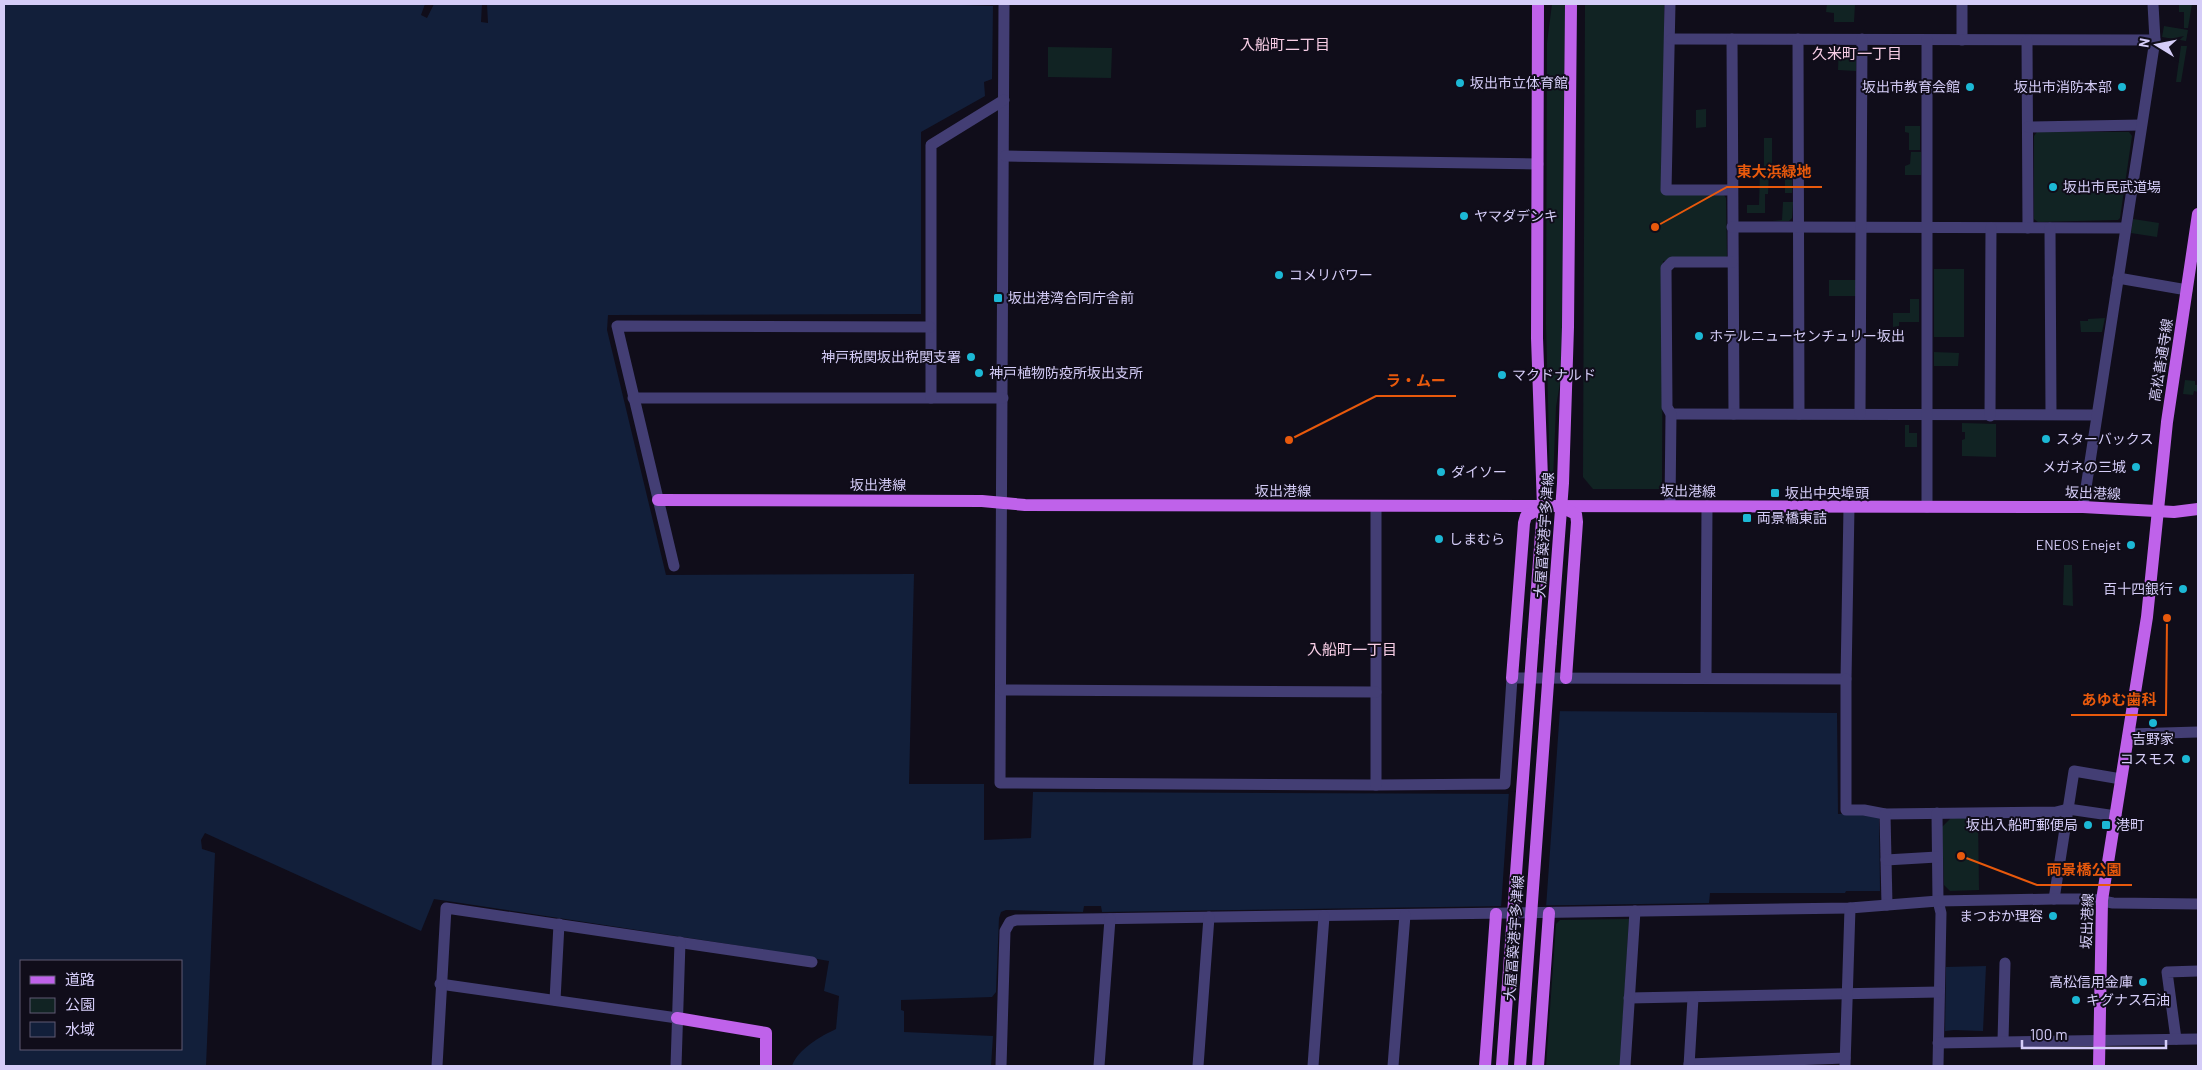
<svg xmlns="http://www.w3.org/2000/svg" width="2202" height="1070" font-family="Barlow,'Noto Sans JP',sans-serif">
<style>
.green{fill:#112323}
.water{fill:#121f3a;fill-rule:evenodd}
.pier{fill:#100d1a}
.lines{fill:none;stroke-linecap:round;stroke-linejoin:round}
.minor{stroke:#433e74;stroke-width:11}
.major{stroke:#bf62ea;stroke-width:12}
.major-bridge{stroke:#bf62ea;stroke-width:12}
.poi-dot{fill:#1cb8d5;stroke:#100d1a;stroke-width:2}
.labels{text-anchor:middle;stroke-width:4;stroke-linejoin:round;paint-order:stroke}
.poi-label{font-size:14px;fill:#d5cdf8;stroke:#100d1a;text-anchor:start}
.street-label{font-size:14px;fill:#d5cdf8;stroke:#100d1a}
.neighbourhood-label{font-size:15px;fill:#f9cfe7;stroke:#100d1a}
.leader{fill:none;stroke:#e8590c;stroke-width:2}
.callout-dot{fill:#e8590c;stroke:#100d1a;stroke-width:2}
.callout-label{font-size:15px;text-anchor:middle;font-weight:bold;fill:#e8590c;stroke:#100d1a;stroke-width:4;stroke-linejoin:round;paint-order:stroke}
</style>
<rect width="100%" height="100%" fill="#100d1a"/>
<g class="green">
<polygon points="1552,4 1565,4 1564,326 1561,377 1556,407 1553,480 1550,480 1546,324 1547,43"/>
<polygon points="1585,4 1664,4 1664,194 1724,195 1726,198 1727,256 1723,259 1663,261 1662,486 1659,489 1593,489 1583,477"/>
<polygon points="1827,4 1855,4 1854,22 1834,22 1834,13 1826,12"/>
<polygon points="2179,4 2192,4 2188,28 2184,28 2184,12 2179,12"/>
<polygon points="2164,26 2188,30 2186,41 2162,37"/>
<polygon points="1839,46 1856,47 1856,71 1838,70"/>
<polygon points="2181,46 2187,46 2181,82 2176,82"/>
<polygon points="1048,47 1112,48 1111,78 1048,77"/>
<polygon points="1706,109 1706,127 1696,128 1696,110"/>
<polygon points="1905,126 1920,126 1920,150 1909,150 1909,133 1905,132"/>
<polygon points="2037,132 2129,132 2132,136 2120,218 2118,220 2038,222 2034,219 2034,136"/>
<rect x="1764" y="138" width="8" height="29"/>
<polygon points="1911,152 1921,152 1921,175 1905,175 1905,166 1910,164"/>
<rect x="1785" y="170" width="7" height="23"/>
<polygon points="1760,172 1769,172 1768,194 1765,194 1765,213 1747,213 1747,205 1759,205"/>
<polygon points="1783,202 1793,202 1792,218 1789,221 1772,221 1782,220"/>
<polygon points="2133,219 2159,223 2157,237 2131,233"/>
<rect x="1934" y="269" width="30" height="68"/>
<rect x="1829" y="280" width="27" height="16"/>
<polygon points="1910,299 1919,299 1919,322 1899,322 1899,326 1893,327 1893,313 1910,313"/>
<polygon points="2105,318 2102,332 2081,332 2080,321 2088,321 2088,319"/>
<polygon points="1934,352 1959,353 1958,366 1934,366"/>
<polygon points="2185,380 2195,381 2195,385 2198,385 2198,392 2194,391 2193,395 2183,394"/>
<polygon points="1962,423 1996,424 1996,457 1962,456 1962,440 1965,439 1965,432 1962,432"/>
<polygon points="1905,425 1909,425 1909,433 1917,433 1917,447 1905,447"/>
<polygon points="2064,565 2072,565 2073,606 2063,605"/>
<polygon points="1952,817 1978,817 1979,890 1950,891 1944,885 1942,827"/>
<polygon points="1629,919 1620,1066 1546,1066 1556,924 1560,920"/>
</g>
<g class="water">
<path d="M4 4H425L421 15 427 18 434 4H482L481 22 488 23 487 4H931L993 6 992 79 984 82 985 96 921 132V314L608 315 607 330 666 575 914 574 909 784H984V840L1031 838 1033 792 1553 794 1555 771 1534 711 1837 713 1838 814H1865L1879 816 1880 891H1846L1845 893H1710L1709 903 1102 912 1101 906H1084L1083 912 1006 910 1001 912 999 918 996 992 992 997 901 1000V1010L904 1011V1032L993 1036 991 1066H792C798 1049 821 1036 836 1029L839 996 824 991 829 961 748 947 434 899 421 931 205 833 201 840 202 849 215 853 206 1066H4ZM21 961H181V1049H21Z"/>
<polygon points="1986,966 1983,1031 1954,1030 1945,1031 1946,967"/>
</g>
<polygon class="pier" points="1533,709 1560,709 1546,908 1501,908 1509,791 1551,792 1553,773 1529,773"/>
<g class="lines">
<g class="minor">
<polyline points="1004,4 1000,783 1376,785 1505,784 1512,678 1846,679 1849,507"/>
<polyline points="1670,4 1666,190 1731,190"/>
<polyline points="1962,4 1962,40"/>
<polyline points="1671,39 2155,40"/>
<polyline points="1732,39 1734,414"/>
<polyline points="1798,39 1799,414"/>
<polyline points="2027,41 2028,228"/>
<polyline points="2028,127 2141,125"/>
<polyline points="1005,156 1538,164"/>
<polyline points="1732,227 2125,228"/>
<polyline points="2050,228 2051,414"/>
<polyline points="2118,278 2187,290"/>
<polyline points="633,398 1003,398"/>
<polyline points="931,398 931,145 1004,100"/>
<polyline points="1671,414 2096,415"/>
<polyline points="1860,414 1862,39"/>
<polyline points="1990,416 1991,228"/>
<polyline points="1670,505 1671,414 1667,407 1666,268 1672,262 1732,262"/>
<polyline points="1376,506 1376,785"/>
<polyline points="1927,507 1927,40"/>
<polyline points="2083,507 2155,40 2153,4"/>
<polyline points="674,566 617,326 930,327"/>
<polyline points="1706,677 1707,506"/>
<polyline points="1846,679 1846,810 1864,810 1885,814 2056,812 2068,809 2116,816"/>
<polyline points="1001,690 1376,692"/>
<polyline points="2129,734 2198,732"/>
<polyline points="1937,813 1938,901 1941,913 1938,1066"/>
<polyline points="1885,814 1887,905"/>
<polyline points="1886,860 1937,857"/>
<polyline points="2054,899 2074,771 2121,779"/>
<polyline points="440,984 677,1018"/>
<polyline points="1629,998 1939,992"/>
<polyline points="555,1000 559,924"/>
<polyline points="2176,1039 2167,972 2198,971"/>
<polyline points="2003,1041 2005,963"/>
<polyline points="1938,1043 2198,1039"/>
<polyline points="1689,1064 1845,1058"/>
<polyline points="437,1066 446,908 812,962"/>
<polyline points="676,1066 680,942"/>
<polyline points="1001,1066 1005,931 1010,922 1016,920 1850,908 1938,901 2054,899 2092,899 2113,903 2198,904"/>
<polyline points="1099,1066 1110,919"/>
<polyline points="1198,1066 1209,917"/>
<polyline points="1313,1066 1324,916"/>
<polyline points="1393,1066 1405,915"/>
<polyline points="1625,1066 1635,911"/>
<polyline points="1689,1066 1693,998"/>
<polyline points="1845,1066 1850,908"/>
</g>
<g class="major">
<polyline points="658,500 982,501 1025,505 2083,507 2174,512 2198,509"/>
<polyline points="1561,507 1576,514 1577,522 1566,678"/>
<polyline points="1533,641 1543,507 1537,338 1538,4"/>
<polyline points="1551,642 1563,483 1568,327 1571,4"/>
<polyline points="1512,678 1524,523 1526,516 1541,508"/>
<polyline points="677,1018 766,1033 766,1066"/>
<polyline points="1485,1066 1496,914"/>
<polyline points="1538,1066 1549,913"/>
<polyline points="2099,1066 2102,900 2147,617 2167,422 2198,214"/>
</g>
<g class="major-bridge">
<polyline points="1502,1065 1533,641"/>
<polyline points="1520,1066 1551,642"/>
</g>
</g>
<g class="poi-dot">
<circle cx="1460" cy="83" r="5"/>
<circle cx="1970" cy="87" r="5"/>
<circle cx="2122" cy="87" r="5"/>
<circle cx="2053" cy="187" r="5"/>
<circle cx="1464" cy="216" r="5"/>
<circle cx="1279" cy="275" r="5"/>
<rect x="993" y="293" width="10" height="10" rx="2.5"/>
<circle cx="1699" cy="336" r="5"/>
<circle cx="971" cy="357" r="5"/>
<circle cx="979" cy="373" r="5"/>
<circle cx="1502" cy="375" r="5"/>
<circle cx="2046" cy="439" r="5"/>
<circle cx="2136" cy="467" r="5"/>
<circle cx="1441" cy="472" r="5"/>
<rect x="1770" y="488" width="10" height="10" rx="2.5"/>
<rect x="1742" y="513" width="10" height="10" rx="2.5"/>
<circle cx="1439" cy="539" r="5"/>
<circle cx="2131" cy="545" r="5"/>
<circle cx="2183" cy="589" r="5"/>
<circle cx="2153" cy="723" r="5"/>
<circle cx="2186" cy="759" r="5"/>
<circle cx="2088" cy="825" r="5"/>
<rect x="2101" y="820" width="10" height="10" rx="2.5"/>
<circle cx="2053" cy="916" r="5"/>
<circle cx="2143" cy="982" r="5"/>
<circle cx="2076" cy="1000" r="5"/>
</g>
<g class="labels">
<g class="poi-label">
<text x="1470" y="88">坂出市立体育館</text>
<text x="1960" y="92" text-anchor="end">坂出市教育会館</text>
<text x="2112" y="92" text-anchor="end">坂出市消防本部</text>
<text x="2063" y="192">坂出市民武道場</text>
<text x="1474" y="221">ヤマダデンキ</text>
<text x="1289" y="280">コメリパワー</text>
<text x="1008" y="303">坂出港湾合同庁舎前</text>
<text x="1709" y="341">ホテルニューセンチュリー坂出</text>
<text x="961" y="362" text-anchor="end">神戸税関坂出税関支署</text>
<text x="989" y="378">神戸植物防疫所坂出支所</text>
<text x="1512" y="380">マクドナルド</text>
<text x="2056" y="444">スターバックス</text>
<text x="2126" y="472" text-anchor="end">メガネの三城</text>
<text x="1451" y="477">ダイソー</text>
<text x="1785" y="498">坂出中央埠頭</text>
<text x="1757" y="523">両景橋東詰</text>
<text x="1449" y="544">しまむら</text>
<text x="2121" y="550" text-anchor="end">ENEOS Enejet</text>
<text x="2173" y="594" text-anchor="end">百十四銀行</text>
<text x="2153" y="744" text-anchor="middle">吉野家</text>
<text x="2176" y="764" text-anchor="end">コスモス</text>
<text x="2078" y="830" text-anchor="end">坂出入船町郵便局</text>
<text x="2116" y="830">港町</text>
<text x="2043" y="921" text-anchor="end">まつおか理容</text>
<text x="2133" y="987" text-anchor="end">高松信用金庫</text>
<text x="2086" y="1005">キグナス石油</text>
</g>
<g class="street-label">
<text transform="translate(2161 360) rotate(-81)" y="5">高松善通寺線</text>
<text x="878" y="490">坂出港線</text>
<text x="1283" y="496">坂出港線</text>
<text transform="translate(1688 491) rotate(1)" y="5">坂出港線</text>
<text transform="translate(2093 493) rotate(2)" y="5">坂出港線</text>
<text transform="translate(1544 535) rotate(-86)" y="5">大屋冨築港宇多津線</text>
<text transform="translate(2087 921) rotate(-88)" y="5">坂出港線</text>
<text transform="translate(1514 938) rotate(-86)" y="5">大屋冨築港宇多津線</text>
</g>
<g class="neighbourhood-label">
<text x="1285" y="50">入船町二丁目</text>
<text x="1857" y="59">久米町一丁目</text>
<text x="1352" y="655">入船町一丁目</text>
</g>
</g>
<path class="leader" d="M1655 227L1727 187H1822M1289 440L1376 396H1456M2167 618L2166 715H2071M1961 856L2037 885H2132"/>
<g class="callout-dot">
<circle cx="1655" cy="227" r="5"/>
<circle cx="1289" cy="440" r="5"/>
<circle cx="2167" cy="618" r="5"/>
<circle cx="1961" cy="856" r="5"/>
</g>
<g class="callout-label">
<text x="1774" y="177">東大浜緑地</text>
<text x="1416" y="386">ラ・ムー</text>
<text x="2119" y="705">あゆむ歯科</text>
<text x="2084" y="875">両景橋公園</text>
</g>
<rect width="2202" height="1070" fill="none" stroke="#d5cdf8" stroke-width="10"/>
<rect x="20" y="960" width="162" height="90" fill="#100d1a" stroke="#5f5a73"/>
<rect x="30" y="976" width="25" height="8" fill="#bf62ea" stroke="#5f5a73"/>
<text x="65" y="985" font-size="15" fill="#d5cdf8">道路</text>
<rect x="30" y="998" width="25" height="15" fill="#112323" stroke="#5f5a73"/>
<text x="65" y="1010" font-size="15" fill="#d5cdf8">公園</text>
<rect x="30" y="1022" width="25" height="15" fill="#121f3a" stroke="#5f5a73"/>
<text x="65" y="1035" font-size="15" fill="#d5cdf8">水域</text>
<g transform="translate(2157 45) rotate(280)" stroke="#100d1a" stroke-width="4" paint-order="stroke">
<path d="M0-4L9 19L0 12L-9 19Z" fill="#d5cdf8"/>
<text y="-8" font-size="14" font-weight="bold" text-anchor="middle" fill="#d5cdf8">N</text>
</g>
<path d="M2022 1040v8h144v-8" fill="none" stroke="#d5cdf8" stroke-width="2.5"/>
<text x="2030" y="1040" font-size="15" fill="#d5cdf8" stroke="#100d1a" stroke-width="4" paint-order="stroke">100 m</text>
</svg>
